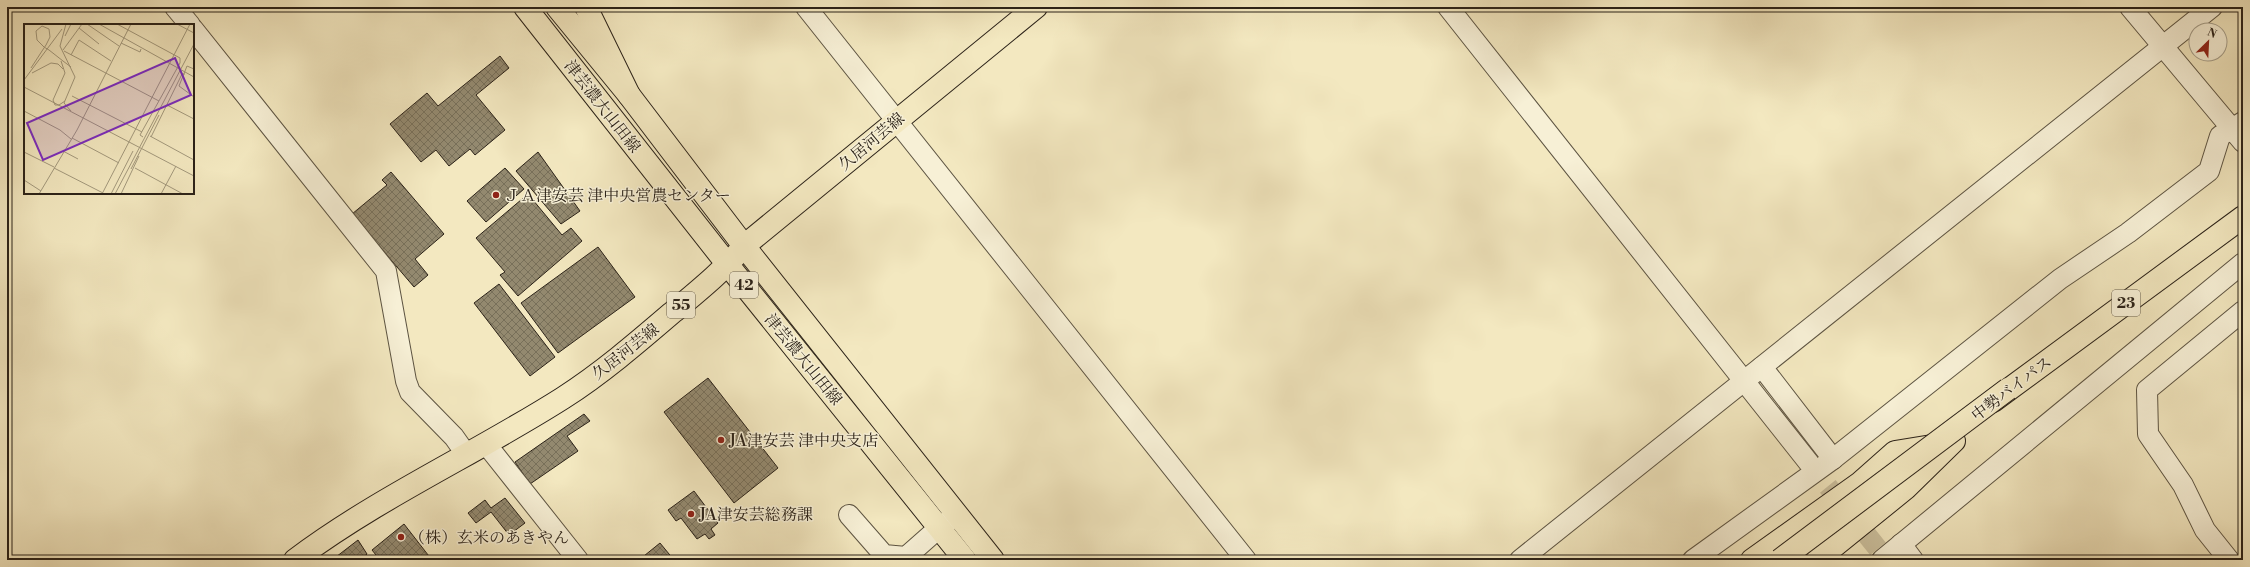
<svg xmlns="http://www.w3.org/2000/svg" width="2250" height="567" font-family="'Libre Bodoni','Noto Serif JP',serif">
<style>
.building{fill:url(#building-cross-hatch);stroke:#2b2218}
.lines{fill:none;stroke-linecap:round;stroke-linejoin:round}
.minor-tunnel{stroke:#cbc09e;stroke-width:20;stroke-dasharray:20 10;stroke-linecap:butt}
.minor-casing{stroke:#5d5442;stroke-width:22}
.major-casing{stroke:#2b2218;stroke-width:24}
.highway-casing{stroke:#2b2218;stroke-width:24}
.minor{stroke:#f7f0d6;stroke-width:20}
.major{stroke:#f3e8c0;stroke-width:22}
.highway{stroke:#f3e8c0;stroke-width:22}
.highway-bridge-casing{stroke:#2b2218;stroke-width:24;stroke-linecap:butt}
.highway-bridge{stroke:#f3e8c0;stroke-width:22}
.poi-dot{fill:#8f2418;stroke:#f7f0d6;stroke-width:1.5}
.labels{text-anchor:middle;stroke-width:3;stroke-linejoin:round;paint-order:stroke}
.shield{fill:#f7f0d6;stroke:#686051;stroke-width:1}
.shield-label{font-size:15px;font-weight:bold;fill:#2b2218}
.street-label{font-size:16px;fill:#2b2218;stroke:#f7f0d6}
.poi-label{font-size:16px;fill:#2b2218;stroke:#f7f0d6;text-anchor:start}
.inset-road{fill:none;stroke:#a3997d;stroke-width:1}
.view{fill:#7b2cbf;fill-opacity:0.15;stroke:#7b2cbf;stroke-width:2}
.inset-edge{fill:none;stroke:#2b2218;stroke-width:2}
</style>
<defs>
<pattern id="building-cross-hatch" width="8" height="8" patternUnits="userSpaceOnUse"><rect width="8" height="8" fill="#93896f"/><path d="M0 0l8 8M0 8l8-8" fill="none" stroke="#78705a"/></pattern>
</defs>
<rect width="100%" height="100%" fill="#f3e8c0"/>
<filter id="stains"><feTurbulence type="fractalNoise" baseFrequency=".005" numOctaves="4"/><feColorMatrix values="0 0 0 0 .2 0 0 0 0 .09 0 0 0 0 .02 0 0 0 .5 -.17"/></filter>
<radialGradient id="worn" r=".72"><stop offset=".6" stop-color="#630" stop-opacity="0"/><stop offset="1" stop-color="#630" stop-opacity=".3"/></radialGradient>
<g class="building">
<polygon points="500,56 509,68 476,95 505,130 475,155 470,149 449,166 436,150 421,162 390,124 427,93 438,106"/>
<polygon points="538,152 580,211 561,224 516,171"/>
<polygon points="505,168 524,189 486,222 467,201"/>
<polygon points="391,172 444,234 415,259 428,275 414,287 352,214 387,185 382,180"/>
<polygon points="528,194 562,235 571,228 582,241 518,296 500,275 505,272 476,238"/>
<polygon points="598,247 635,297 558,353 521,303"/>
<polygon points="499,284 555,357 530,376 474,303"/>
<polygon points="708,378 778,468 734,503 664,412"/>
<polygon points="584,414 590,421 567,436 578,451 530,484 515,462"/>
<polygon points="694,491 718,523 711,529 715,535 709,539 705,534 697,539 681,518 676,521 668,510"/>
<polygon points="505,498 525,523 509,535 491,512 476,523 468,513 485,500 491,508"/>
<polygon points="404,524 432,560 380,560 372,550"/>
<polygon points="358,540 367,554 363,558 364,560 332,560"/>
<polygon points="660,543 674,560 639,560"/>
</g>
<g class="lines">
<polyline class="minor-tunnel" points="1809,463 1887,560"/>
<g class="minor-casing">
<g id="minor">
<polyline points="175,7 190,25"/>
<polyline points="806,7 1246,560"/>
<polyline points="1448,7 1809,463"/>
<polyline points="2130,7 2243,142"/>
<polyline points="193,29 386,271 406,381 410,392 454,437 466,454"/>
<polyline points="1762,367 1833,459"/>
<polyline points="486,444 578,560"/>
<polyline points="849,515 884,555 906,557 940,527 952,518"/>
<polyline points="1901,544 1913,560"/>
<polyline points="1520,560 2212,7"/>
<polyline points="1693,560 1833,459 2060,279 2128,233 2209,171 2220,136 2243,122"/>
<polyline points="1882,560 2243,263"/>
<polyline points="2229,560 2205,530 2183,485 2148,434 2147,390 2243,311"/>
</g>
</g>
<g class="major-casing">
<g id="major">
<polyline points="525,7 728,265 965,560"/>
<polyline points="557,7 629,95 744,246 993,560"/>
<path d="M295 560C379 497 475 454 563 398 602 373 638 342 673 312 698 291 723 271 744 246L1036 7"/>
</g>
</g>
<g class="highway-casing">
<g id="highway">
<polyline points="586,7 629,95"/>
<polyline points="1993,401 2243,217"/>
<polyline points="1752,560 1860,483 1895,452 1938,445"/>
<polyline points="1817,560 1906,488 1954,441"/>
</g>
</g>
<use href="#minor" class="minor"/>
<use href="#major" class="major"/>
<use href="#highway" class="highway"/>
<g class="highway-bridge-casing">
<polyline id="highway-bridge" points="1780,560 2008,389"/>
</g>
<use href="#highway-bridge" class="highway-bridge"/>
</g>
<g class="poi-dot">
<circle cx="496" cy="195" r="4"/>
<circle cx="721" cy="440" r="4"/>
<circle cx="691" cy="514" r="4"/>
<circle cx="401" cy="537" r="4"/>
</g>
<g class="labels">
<g class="shield">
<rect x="730" y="272" width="28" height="26" rx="3"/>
<rect x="2112" y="290" width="28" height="26" rx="3"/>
<rect x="667" y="292" width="28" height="26" rx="3"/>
</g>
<g class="shield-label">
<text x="744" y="290">42</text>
<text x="2126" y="308">23</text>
<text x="681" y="310">55</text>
</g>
<g class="street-label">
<text transform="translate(603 106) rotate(52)" y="6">津芸濃大山田線</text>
<text transform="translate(871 141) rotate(-40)" y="6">久居河芸線</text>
<text transform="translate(625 351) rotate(-38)" y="6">久居河芸線</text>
<text transform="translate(804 359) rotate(51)" y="6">津芸濃大山田線</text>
<text transform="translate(2011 388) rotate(-37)" y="6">中勢バイパス</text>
</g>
<g class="poi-label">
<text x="504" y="201">ＪＡ津安芸 津中央営農センター</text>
<text x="729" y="446">JA津安芸 津中央支店</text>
<text x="699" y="520">JA津安芸総務課</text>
<text x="409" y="543">（株）玄米のあきやん</text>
</g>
</g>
<g transform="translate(24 24)">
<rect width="170" height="170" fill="#f3e8c0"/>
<path class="inset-road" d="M42 0 36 22 51 53 40 79 47 87M63 0 95 22M75 0 170 53M93 0 156 34V39L116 111 119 113M153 0 170 9M55 4 75 20M41 12 47 0M97 19 116 28 117 25M39 26 58 0M40 27 135 77M47 31 55 16 87 37M37 37 41 49 29 76 31 81H35L41 77M7 44 18 27 22 21 26 13 25 5 18 2 12 7 13 16 20 23 25 26 39 37 47 43M170 45 163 42 155 62 170 73M8 49 27 39 34 40 39 45M0 56 38 5M0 63 170 152M48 72 118 108M143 81 170 95M0 87 36 106 47 115M126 112 170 136M127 113 158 50H161M48 114 95 139M39 127 54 135M0 128 30 143M30 144 79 169M111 144 159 170M107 145 135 91M0 156 17 167M15 170 53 106 107 0M78 170 166 0M87 170 109 127M91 170 170 20M97 170 115 132M137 170 152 142"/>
<path class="view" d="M151 34 167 71 19 136 3 99Z"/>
<rect width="170" height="170" class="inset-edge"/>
</g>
<rect width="2250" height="567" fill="none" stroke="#f3e8c0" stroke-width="24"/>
<rect x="8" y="8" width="2234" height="551" fill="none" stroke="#2b2218" stroke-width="2"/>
<rect x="12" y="12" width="2226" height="543" fill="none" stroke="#2b2218"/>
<g transform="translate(2208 42) rotate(24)"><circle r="19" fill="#f7f0d6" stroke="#a59e8a"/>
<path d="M0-3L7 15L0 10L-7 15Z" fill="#8f2418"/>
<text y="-6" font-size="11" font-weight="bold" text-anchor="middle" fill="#2b2218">N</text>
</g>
<rect width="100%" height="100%" filter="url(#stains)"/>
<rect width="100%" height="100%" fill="url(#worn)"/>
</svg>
